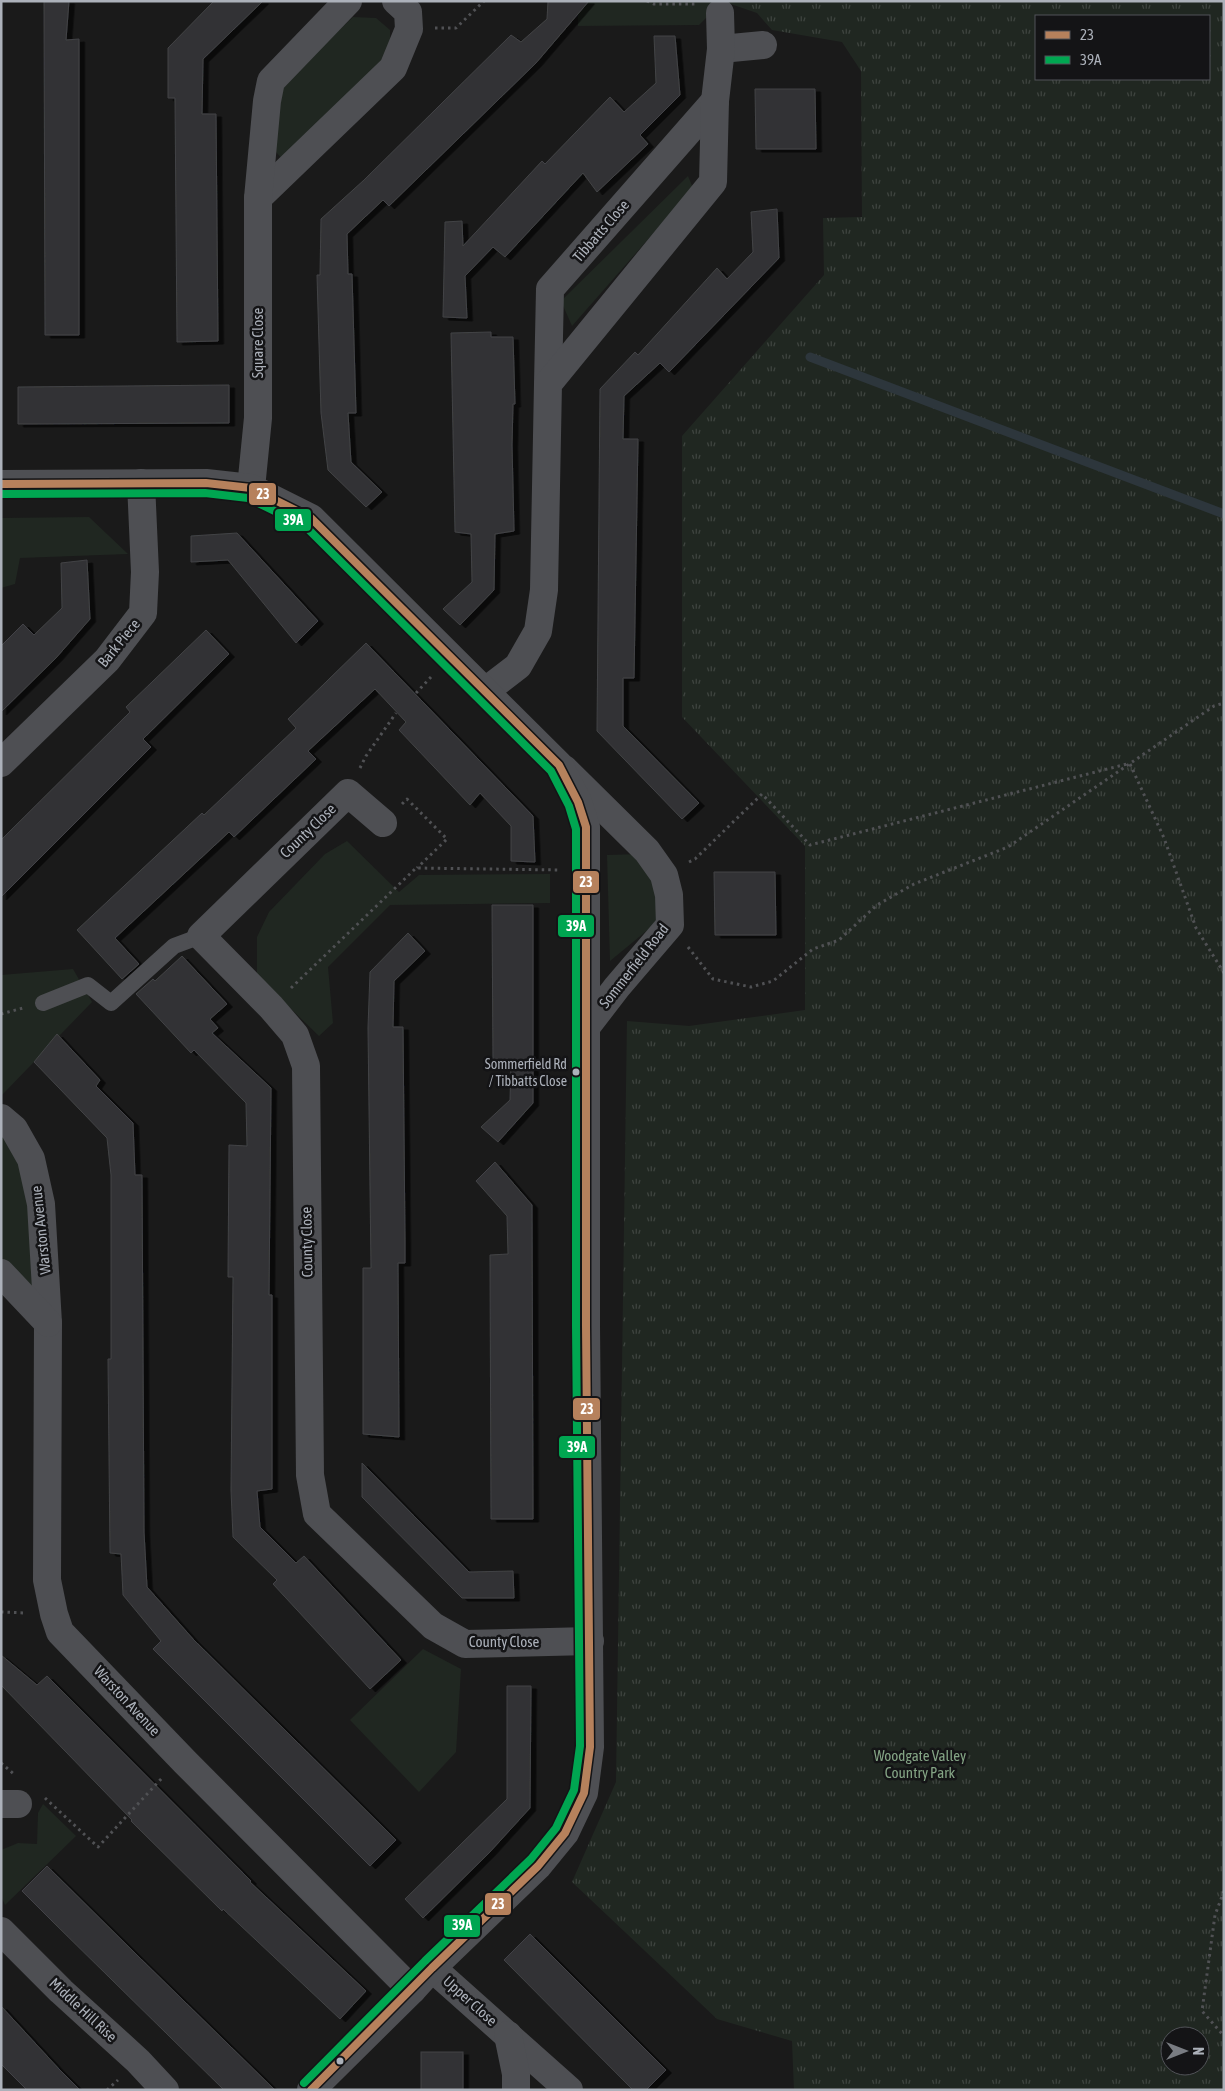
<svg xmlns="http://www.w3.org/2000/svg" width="1225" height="2091" font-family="'Asap Condensed',sans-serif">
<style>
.grass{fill:#202721}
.park{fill:url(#park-tufts);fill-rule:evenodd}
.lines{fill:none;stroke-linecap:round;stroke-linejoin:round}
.stream{stroke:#2d363c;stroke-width:9}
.building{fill:#333334;stroke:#424346;filter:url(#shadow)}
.path{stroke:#505154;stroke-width:3;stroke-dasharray:2.5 4;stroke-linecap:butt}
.service{stroke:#4e4f53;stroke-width:16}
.minor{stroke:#4e4f53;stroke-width:28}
.tertiary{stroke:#4e4f53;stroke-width:28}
.bus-1-casing{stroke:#141416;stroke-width:11}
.bus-2-casing{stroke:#141416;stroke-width:11}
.bus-1{stroke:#b6815c;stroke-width:8}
.bus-2{stroke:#00a651;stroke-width:8}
.bus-dot{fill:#acb1ba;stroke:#141416;stroke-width:2}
.labels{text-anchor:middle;stroke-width:5;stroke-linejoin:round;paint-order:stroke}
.bus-label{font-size:14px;fill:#acb1ba;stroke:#141416;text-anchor:end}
.street-label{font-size:15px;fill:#acb1ba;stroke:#141416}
.park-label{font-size:15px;fill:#84a485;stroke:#141416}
.line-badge{stroke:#141416;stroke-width:2}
.badge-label{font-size:14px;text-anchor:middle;font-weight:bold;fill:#fff}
</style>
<defs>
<pattern id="park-tufts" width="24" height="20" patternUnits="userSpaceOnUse" patternTransform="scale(1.25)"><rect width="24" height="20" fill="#202721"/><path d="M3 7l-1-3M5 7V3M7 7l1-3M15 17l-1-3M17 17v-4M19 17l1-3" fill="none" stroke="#3e443f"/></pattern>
<filter id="shadow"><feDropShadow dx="5.5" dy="3" stdDeviation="0" flood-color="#0009"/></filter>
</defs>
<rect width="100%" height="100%" fill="#1a1a1a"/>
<g class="grass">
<polygon points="578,1 722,1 722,2 699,25 578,26"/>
<polygon points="353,17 376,18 390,30 390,48 375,72 284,161 276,152 276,90"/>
<polygon points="688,176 693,188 572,326 561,301"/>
<polygon points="89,517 128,554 20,558 15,584 1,588 1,518"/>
<polygon points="347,841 399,892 419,875 550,874 550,903 390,905 328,967 333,1023 319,1036 257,976 257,937 269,912 325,854"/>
<polygon points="641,854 660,886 656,923 610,961 607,855"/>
<polygon points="73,969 92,1002 1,1096 1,975"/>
<polygon points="1,1132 27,1159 42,1279 31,1292 1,1257"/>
<polygon points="423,1649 461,1669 456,1752 419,1792 350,1720"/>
<polygon points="43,1804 76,1836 5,1905 1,1896 1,1850 18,1843 37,1844 38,1813"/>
</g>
<path class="park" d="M722 1H1224V2090H794L792 2041 717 2019 572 1882 616 1782 627 1021 689 1026 805 1010V846L682 717V436L824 275 823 218 862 217 861 71 842 42 772 30 757 13ZM1036 16H1209V79H1036ZM1170 2036H1200V2066H1170Z"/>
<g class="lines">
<polyline class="stream" points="810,357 1224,514"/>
</g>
<g class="building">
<polygon points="44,1 69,1 66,40 79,39 79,335 45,335"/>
<polygon points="214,1 263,1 203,59 202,114 216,114 218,341 177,342 175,98 168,98 168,48"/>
<polygon points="548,1 589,1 536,63 389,206 383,200 347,234 348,274 352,274 356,413 348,413 351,462 382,492 366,507 328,470 321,413 317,275 320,275 321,219 364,180 511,35 521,42 547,19"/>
<polygon points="654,36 675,36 680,95 640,135 648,144 597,192 583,173 505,257 493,247 465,276 467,318 443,317 445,222 462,221 463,246 542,161 545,164 610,97 624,112 656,83"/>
<polygon points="755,89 815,89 816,149 756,149"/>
<polygon points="777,209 779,258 669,372 660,363 624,396 623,439 638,439 634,678 623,678 623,726 699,803 682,819 597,731 600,389 635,352 638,355 717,268 727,279 753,252 751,212"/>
<polygon points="491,332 491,337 513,337 515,404 513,404 512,445 514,531 495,534 494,590 460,625 443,609 472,582 471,534 455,532 451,333"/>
<polygon points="229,385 229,423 18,424 18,387"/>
<polygon points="237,533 318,621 296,643 228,560 191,562 191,536"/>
<polygon points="87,560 90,619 56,658 1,712 1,646 23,624 34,635 62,608 61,563"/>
<polygon points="206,630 229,654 143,739 151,747 1,897 1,840 130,712 126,707"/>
<polygon points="366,643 533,816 535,862 511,861 511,826 480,793 470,805 399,730 406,722 375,689 308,751 316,759 234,837 229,832 115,938 139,964 122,979 77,930 202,813 204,815 296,728 288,719"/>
<polygon points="714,872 775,872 776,935 715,935"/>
<polygon points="492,905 533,905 533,1103 498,1142 481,1127 510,1100 511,1063 493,1063"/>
<polygon points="408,933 425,951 394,981 393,1027 403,1027 405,1241 405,1263 398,1263 399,1437 363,1434 363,1268 371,1268 368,1028 370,972"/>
<polygon points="182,956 227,1004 210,1019 218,1028 212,1033 271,1088 269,1295 272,1295 272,1489 257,1491 260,1527 296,1563 304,1556 401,1660 370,1689 273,1584 277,1580 233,1537 231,1490 233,1277 228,1277 229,1145 247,1146 246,1103 194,1050 191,1053 136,994 153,979 155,981"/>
<polygon points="57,1034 100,1080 96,1086 133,1123 135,1175 142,1175 144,1532 147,1587 194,1640 396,1840 370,1866 153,1649 161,1641 123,1595 121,1554 110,1553 108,1359 111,1359 111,1175 107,1138 34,1062"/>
<polygon points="495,1162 532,1205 533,1519 491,1519 490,1255 508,1254 507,1216 476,1181"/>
<polygon points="362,1463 469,1572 513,1571 514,1598 462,1598 362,1497"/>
<polygon points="1,1655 37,1685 47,1676 251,1881 250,1882 366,1991 340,2019 223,1909 222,1911 131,1821 132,1820 1,1685"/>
<polygon points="507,1686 531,1686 530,1808 489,1853 423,1918 405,1899 507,1799"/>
<polygon points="47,1866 140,1958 275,2090 224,2090 53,1922 22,1891"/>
<polygon points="530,1934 666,2070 646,2090 633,2090 504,1960"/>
<polygon points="1,2006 59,2069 80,2090 27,2090 1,2064"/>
<rect x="421" y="2052" width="42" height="38"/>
</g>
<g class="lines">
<g class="path">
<polyline points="647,1 654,4 696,4"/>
<polyline points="435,28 456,28 484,1"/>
<polyline points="416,693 431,677"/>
<polyline points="1130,764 1164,838 1196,928 1224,973"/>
<polyline points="360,768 366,756 396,713"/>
<polyline points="402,804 407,799 447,839 417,868"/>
<polyline points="689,862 695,859 762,794 810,845 1127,764"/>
<polyline points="688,947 713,979 751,987 773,981 813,949 839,940 877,905 914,884 1008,847 1214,706 1224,703"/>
<polyline points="291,988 416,868 560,870"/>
<polyline points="1,1014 23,1008"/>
<polyline points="1,1612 26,1613"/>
<polyline points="1,1763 15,1775"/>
<polyline points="45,1798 98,1847 162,1778"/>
<polyline points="1224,1891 1215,1915 1202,2011 1224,2036"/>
<polyline points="107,2090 118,2080"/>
</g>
<polyline class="service" points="43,1003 88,985 111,1003 174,946 201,936"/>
<g class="minor">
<polyline points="721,49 763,45"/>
<polyline points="258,198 393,68 409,29 408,12 396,1"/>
<polyline points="548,384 550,289 715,101"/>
<polyline points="251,488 258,418 258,198 267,101 271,81 348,1"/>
<polyline points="484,692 518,666 538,631 544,590 548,384 713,182 715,101 721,49 720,13"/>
<polyline points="1,763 107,660 143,613 145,572 141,483"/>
<polyline points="564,769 647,851 664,875 669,895 670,925 617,987 587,1026"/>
<polyline points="383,823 348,793 201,936 271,1007 295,1035 306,1066 310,1475 317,1514 433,1626 465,1644 590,1641"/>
<polyline points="1,1118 14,1129 31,1159 41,1204 48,1323 47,1580 54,1614 60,1632 185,1762 412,1990"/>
<polyline points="1,1273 48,1323"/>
<polyline points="1,1804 18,1804"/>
<polyline points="1,1931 61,1991 138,2061 165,2090"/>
<polyline points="432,1968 569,2090"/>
<polyline points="508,2035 516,2074 516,2090"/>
</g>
<polyline class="tertiary" points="1,484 206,483 251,488 311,518 559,765 578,802 586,827 586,1326 590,1747 584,1793 565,1833 538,1866 432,1968 412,1990 311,2090"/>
<g class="bus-1-casing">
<polyline id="bus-1" points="1,484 206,483 251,488 311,518 559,765 578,802 586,827 586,1326 590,1747 584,1793 565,1833 538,1866 432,1968 311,2090"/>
</g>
<g class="bus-2-casing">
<polyline id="bus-2" points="1,494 205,493 248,498 305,526 551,771 569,806 576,829 576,1326 580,1746 574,1790 556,1828 531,1859 425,1961 304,2083"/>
</g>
<use href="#bus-1" class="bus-1"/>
<use href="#bus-2" class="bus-2"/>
</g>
<g class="bus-dot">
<circle cx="576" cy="1072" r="4.5"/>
<circle cx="340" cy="2061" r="4.5"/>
</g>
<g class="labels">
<g class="bus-label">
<text x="567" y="1069">Sommerfield Rd<tspan x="567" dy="17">/ Tibbatts Close</tspan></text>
</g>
<g class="street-label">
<text transform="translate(601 231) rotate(-49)" y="5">Tibbatts Close</text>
<text transform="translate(258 343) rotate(-90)" y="5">Square Close</text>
<text transform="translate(119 643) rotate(-51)" y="5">Bark Piece</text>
<text transform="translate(308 831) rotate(-44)" y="5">County Close</text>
<text transform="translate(634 966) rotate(-52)" y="5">Sommerfield Road</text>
<text transform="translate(41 1230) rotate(-96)" y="5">Warston Avenue</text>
<text transform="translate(307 1242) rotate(-91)" y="5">County Close</text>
<text x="504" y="1647">County Close</text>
<text transform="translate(127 1701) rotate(47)" y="5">Warston Avenue</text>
<text transform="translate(470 2001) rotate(42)" y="5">Upper Close</text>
<text transform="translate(83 2010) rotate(43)" y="5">Middle Hill Rise</text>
</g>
<g class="park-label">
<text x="920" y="1761">Woodgate Valley<tspan x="920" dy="17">Country Park</tspan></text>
</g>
</g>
<g class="line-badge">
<rect x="248" y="482" width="29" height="24" rx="5" fill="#b6815c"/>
<rect x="274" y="508" width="38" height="24" rx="5" fill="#00a651"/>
<rect x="572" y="870" width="28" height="24" rx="5" fill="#b6815c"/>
<rect x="557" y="914" width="38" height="24" rx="5" fill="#00a651"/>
<rect x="572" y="1397" width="29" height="24" rx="5" fill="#b6815c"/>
<rect x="558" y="1435" width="38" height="24" rx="5" fill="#00a651"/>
<rect x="484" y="1892" width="28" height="24" rx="5" fill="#b6815c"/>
<rect x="443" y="1914" width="38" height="24" rx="5" fill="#00a651"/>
</g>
<g class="badge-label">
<text x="263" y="499">23</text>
<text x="293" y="525">39A</text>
<text x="586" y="887">23</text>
<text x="576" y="931">39A</text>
<text x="587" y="1414">23</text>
<text x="577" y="1452">39A</text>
<text x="498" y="1909">23</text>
<text x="462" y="1930">39A</text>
</g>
<rect width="1225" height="2091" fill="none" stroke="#acb1ba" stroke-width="5"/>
<rect x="1035" y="15" width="175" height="65" fill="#141416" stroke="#515358"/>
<rect x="1045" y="31" width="25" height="8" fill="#b6815c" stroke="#515358"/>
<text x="1080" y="40" font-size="15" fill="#acb1ba">23</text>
<rect x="1045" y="56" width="25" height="8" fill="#00a651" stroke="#515358"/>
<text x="1080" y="65" font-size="15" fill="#acb1ba">39A</text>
<g transform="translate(1185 2051) rotate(90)"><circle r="24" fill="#141416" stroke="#515358"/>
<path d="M0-4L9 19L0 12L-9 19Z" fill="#797c82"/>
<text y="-8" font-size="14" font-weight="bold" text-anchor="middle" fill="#acb1ba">N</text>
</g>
</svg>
